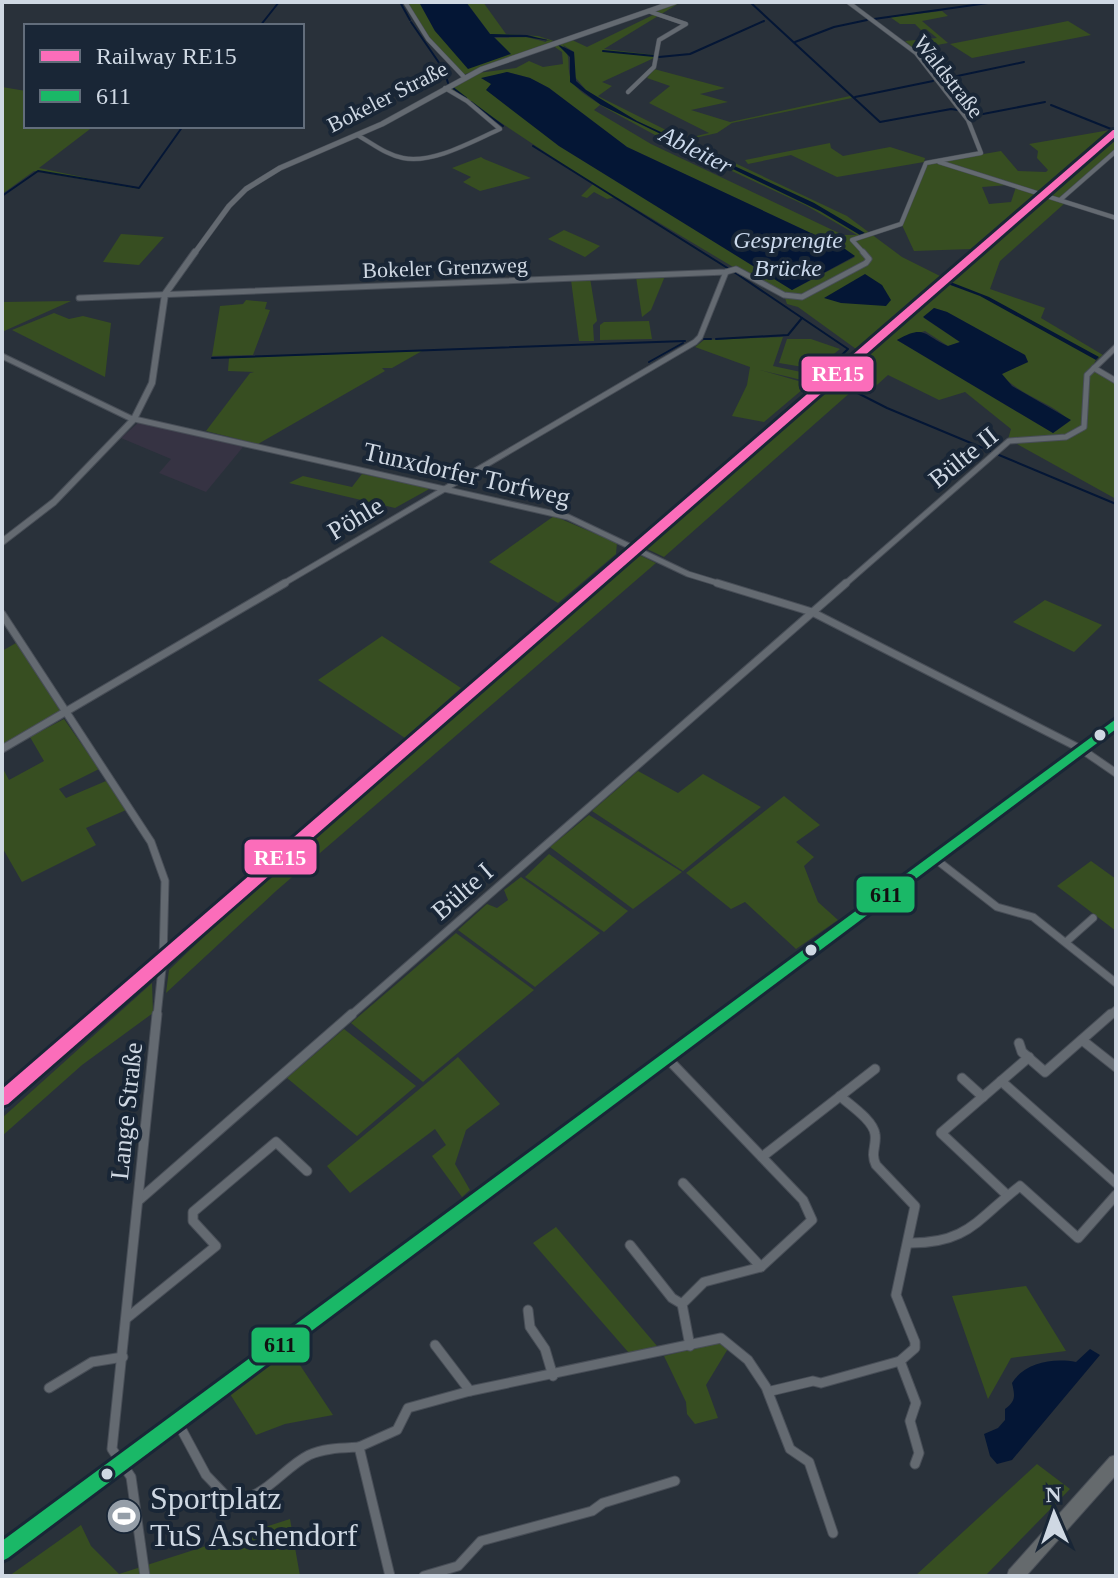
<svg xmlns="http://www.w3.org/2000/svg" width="1118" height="1578" font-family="'Times New Roman',serif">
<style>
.commercial{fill:#363343}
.built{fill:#253449}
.green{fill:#374e21;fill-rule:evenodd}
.water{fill:#041635}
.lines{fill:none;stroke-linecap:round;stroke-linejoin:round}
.stream{stroke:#041635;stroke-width:2}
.minor-far3-casing{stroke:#484e57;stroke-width:5}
.minor-far2-casing{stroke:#484e57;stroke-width:7}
.minor-far1-casing{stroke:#484e57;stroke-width:9}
.minor-casing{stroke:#484e57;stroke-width:11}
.tertiary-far3-casing{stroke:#484e57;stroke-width:6}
.tertiary-far2-casing{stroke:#484e57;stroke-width:8}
.tertiary-far1-casing{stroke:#484e57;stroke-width:10}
.tertiary-casing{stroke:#484e57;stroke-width:12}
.primary-casing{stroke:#484e57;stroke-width:2}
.minor-far3{stroke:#646a71;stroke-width:4}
.minor-far2{stroke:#646a71;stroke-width:5}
.minor-far1{stroke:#646a71;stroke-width:7}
.minor{stroke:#646a71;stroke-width:9}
.tertiary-far3{stroke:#646a71;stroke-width:5}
.tertiary-far2{stroke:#646a71;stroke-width:6}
.tertiary-far1{stroke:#646a71;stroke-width:8}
.tertiary{stroke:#646a71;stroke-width:10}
.primary{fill:#656a6d;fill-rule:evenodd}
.bus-1-casing{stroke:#192636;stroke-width:6}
.bus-1{fill:#1ab867;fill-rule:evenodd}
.rail-1-casing{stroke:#192636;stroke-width:6}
.rail-1{fill:#fb6dba;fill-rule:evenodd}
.bus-dot{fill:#cfd8e3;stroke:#192636;stroke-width:3}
.labels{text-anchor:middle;stroke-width:8;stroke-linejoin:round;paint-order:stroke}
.far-street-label{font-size:22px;fill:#cfd8e3;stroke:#192636}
.far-water-label{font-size:24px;font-style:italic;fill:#cbd9ec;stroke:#192636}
.street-label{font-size:26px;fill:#cfd8e3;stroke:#192636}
.near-poi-label{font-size:32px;fill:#cfd8e3;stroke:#192636;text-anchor:start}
.line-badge{stroke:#192636;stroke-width:3}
.badge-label{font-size:22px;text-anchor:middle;font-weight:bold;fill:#fff}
.pale-badge-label{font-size:22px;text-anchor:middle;font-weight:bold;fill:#111}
</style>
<rect width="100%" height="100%" fill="#29313a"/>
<polygon class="commercial" points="139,422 243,447 206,492 159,473 171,459 121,438"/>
<polygon class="built" points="236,887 248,893 2,1114 2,1086"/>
<g class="green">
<polygon points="407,2 419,2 435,31 510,54 493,38 526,37 546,42 547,39 490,34 466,2 483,2 506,34 538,36 554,41 463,75 430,38"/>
<path d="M681 2 604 49 655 55 654 58 602 82 612 86 598 96 684 139 709 133 649 103 670 86 647 78 654 69 725 88 700 94 728 102 691 110 730 122 850 96 852 98 732 123 717 133 686 140 847 216 902 257 940 276 953 267 856 349 798 307 787 304 785 298 616 197 607 199 594 192 587 198 581 196 593 184 450 89 478 73 516 68 529 61 543 67 563 64 562 52 552 45 570 39 587 47 655 14 658 10ZM563 45 574 52 575 77 586 90 637 121 814 203 860 235 820 211 601 105C588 96 570 88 569 71 568 57 570 59 563 45ZM507 72 530 78 549 88 627 147 845 249 855 257 792 290 559 146 487 90 492 84 487 80ZM600 105 655 135 807 206 857 235H843L651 144 594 110Z"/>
<polygon points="942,11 948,16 922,21 948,43 914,49 905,41 937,38 926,29 921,30 915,24 900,24 890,17"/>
<polygon points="1068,21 1091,35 972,58 950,44"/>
<polygon points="2,87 26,91 26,126 94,126 39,168 144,190 34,171 2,194"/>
<polygon points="1110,130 1112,131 1040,192 943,161 1001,151 1018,171 1046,172 1048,170 1037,158 1038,151 1029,144"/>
<polygon points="1116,135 1116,148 1060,199 1046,195"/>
<polygon points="830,143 831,148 843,156 890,147 925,158 924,162 837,177 791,155 748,164 745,160"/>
<polygon points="481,157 484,159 531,178 480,191 463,182 471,177 452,168"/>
<polygon points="937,162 1008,185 982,187 989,204 1011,202 1016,187 1038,194 971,249 914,251 902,225 928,163"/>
<path d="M1045 197 1065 203 1000 261 990 289 1045 308 1041 318 1103 355 1095 361 1093 372 1097 371 1116 381V499L1008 439 1011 429 965 392 939 400 888 375 868 393 835 378ZM934 308 947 312 1025 355 1028 362 1001 374C1020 396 1050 401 1070 421L1053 433 897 340 925 331 948 346 960 342 924 318Z"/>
<polygon points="564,230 600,246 585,257 548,239"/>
<polygon points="121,234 164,237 139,265 103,262"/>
<polygon points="665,276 651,310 642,317 636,277"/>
<polygon points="590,278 597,321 593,325 594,341 579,341 571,280"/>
<polygon points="246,300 267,302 265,309 270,310 253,355 212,356 220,306 243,304"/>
<polygon points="71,301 2,332 2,302"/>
<polygon points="54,313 69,319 83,316 111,323 105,377 12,330"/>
<polygon points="649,321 652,339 600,340 600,325 604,322"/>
<polygon points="783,337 773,366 815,375 810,382 760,370 809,384 764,422 732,416 747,385 750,367 695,347 704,340"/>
<polygon points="787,339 811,339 840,349 815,369 779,363"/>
<polygon points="422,351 392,368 382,368 385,371 258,444 206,431 250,373 254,372 228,371 229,358"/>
<polygon points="831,382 852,391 664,557 645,548"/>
<polygon points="362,474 431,488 395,508 289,483 303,476 352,487"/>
<polygon points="554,516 617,543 616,554 558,603 489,562"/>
<polygon points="635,553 656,563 276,891 166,993 169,970 260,883"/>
<polygon points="1045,600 1102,625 1074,652 1013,622"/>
<polygon points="382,636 461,688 405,738 318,680"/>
<polygon points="16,643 61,712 2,746 2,651"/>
<polygon points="64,719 99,769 59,789 66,798 106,781 126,810 86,828 96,845 22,882 2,847 2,767 9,780 44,761 30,737"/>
<polygon points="638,771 678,793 703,774 761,807 683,871 592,811"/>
<polygon points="784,796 820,825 796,842 814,857 804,866 818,902 838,920 796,949 745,902 731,909 686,873"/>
<polygon points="589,815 682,872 633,909 550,847"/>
<polygon points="549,854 628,911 604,932 525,877"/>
<polygon points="1091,861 1116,879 1116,931 1057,886"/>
<polygon points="521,877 600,933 535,987 458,930 487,904 497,908 508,900 504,890"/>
<polygon points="456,933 534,990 423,1082 351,1023"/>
<polygon points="152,983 153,1013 82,1065 2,1136 2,1118"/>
<polygon points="344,1029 416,1086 357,1136 287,1078"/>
<polygon points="458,1057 500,1104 466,1130 455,1164 470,1190 462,1197 432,1156 446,1145 435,1129 350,1193 327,1166"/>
<polygon points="556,1227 657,1346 629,1353 533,1243"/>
<polygon points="1026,1286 1066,1351 1011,1358 988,1399 952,1296"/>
<polygon points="717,1343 729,1347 706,1385 718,1418 695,1424 687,1414 686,1402 664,1356"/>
<polygon points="290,1350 333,1415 285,1424 256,1435 230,1394"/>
<polygon points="1037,1464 1070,1489 985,1576 915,1576"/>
<polygon points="290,1519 300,1576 9,1576 81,1525 91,1546 119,1574"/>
</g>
<g class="water">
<polygon points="419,2 466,2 490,34 527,35 551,41 526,37 494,37 511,54 468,69 435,31"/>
<polygon points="557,44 574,52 576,81 586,90 637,121 814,203 865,233 860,235 820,211 601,105 570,82 570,57"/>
<polygon points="507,72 530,78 549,88 627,147 845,249 855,256 792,290 559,146 486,90 491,84 481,78"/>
<polygon points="865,274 882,285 891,300 886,306 841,303 824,298"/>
<polygon points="948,281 989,297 1099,357 1096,360 980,296 945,283"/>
<path d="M934 308 947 312 1025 355 1028 362 1002 374 1012 386 1071 420 1053 433 897 340C925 324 923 335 948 346L960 342 923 317Z"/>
<path d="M1090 1349 1100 1355 1012 1460 997 1464 990 1456 984 1434 998 1428 1005 1420V1409C1016 1401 1015 1396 1012 1383 1025 1362 1053 1358 1076 1362Z"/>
</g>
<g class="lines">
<g class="stream">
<polyline points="400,2 410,20"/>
<polyline points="750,2 880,122 951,109 983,114 1045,102"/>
<polyline points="874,19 995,2"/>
<polyline points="411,22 444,70 448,83"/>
<polyline points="260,26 279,2"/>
<polyline points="795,42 834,27 867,20"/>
<polyline points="603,51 654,56"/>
<polyline points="659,57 690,54 764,21"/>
<polyline points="943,79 1024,62"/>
<polyline points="453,88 466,98"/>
<polyline points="855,97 933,81"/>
<polyline points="471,102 503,126"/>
<polyline points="1051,105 1116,131"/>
<polyline points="533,146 729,269"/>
<polyline points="2,196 38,171 139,188 183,126"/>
<polyline points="734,272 848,349 822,374 824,377"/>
<polyline points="704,339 711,339"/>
<polyline points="716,339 788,335 802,318"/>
<polyline points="212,358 685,341"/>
<polyline points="649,362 683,343"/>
<polyline points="836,382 887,408 990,451"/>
<polyline points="999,455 1116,504"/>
</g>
<g class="minor-far3-casing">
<g id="minor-far3">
<polyline points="405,2 428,39 465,78"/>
<polyline points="848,2 916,53 968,120 981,153 926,163 901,224 852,240 865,254"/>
<polyline points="628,92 654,67 659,40 686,24 648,11"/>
<path d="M357 135C372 143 386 155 403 158 433 164 473 141 500 129L467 101 445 88"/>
<polyline points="939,162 1116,218"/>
<polyline points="1060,200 1116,151"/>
</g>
</g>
<g class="minor-far2-casing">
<g id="minor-far2">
<polyline points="79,298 726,272 736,269 784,295 802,297 866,263 869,259 863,252"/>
<polyline points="2,356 130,418 568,517 688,574 724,585"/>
<polyline points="1094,368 1116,381"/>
<polyline points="281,585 695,342 700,337 726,272"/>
<polyline points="844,585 1009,441 1066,437 1084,427 1087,375 1116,347"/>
</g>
</g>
<g class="minor-far1-casing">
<g id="minor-far1">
<polyline points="717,583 812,612 1081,749 1116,773"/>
<polyline points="2,614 151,842 165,881 163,959 157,1016"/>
<polyline points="2,749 285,583"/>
<polyline points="934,858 997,907 1033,917 1116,983"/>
<polyline points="1066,942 1093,918"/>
<polyline points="350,1016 846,583"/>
<polyline points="1109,1016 1116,1010"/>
</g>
</g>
<g class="minor-casing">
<g id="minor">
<polyline points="1082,1040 1116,1067"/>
<polyline points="1019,1043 1022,1052 1045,1072 1111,1014"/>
<polyline points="667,1058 803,1200 812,1220 761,1267 704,1282 682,1304 690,1346"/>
<polyline points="962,1078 983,1097"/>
<polyline points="1001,1081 1116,1183"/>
<path d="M840 1096C850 1105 873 1120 875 1134 877 1145 870 1153 876 1165L915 1206 896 1295 915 1342V1348L900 1361 916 1403 910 1421 919 1453 915 1464"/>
<polyline points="762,1157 875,1069"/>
<polyline points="683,1183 761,1267"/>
<polyline points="1007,1195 941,1133 1029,1057"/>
<polyline points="139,1200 352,1014"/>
<path d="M908 1243C968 1244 977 1219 1020 1186L1078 1238 1116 1195"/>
<polyline points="630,1245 672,1298 682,1304"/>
<polyline points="528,1310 530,1327 545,1349 553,1376"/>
<polyline points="127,1318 216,1246 193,1221 193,1212 276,1142 307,1171"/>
<polyline points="435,1345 470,1391"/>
<polyline points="49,1388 92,1362 123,1357"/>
<polyline points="771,1391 813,1381 821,1383 900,1361"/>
<path d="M177 1421 206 1475 229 1499C263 1503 281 1469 309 1455 324 1448 343 1448 359 1447L390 1576"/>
<polyline points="359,1447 397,1430 408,1408 470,1391 721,1338 748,1360 766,1387 790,1449 809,1462 833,1533"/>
<polyline points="145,1576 131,1477 112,1449 157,1014"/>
<polyline points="424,1576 458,1566 481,1541 592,1511 603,1503 675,1481"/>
</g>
</g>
<g class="tertiary-far3-casing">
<polyline id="tertiary-far3" points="194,254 229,206 246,189 280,168 382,124 482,69 675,2"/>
</g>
<g class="tertiary-far2-casing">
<polyline id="tertiary-far2" points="2,542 54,502 134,419 152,383 165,294 195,252"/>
</g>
<g class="tertiary-far1-casing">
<polyline id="tertiary-far1" points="722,1016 1116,723"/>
</g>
<g class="tertiary-casing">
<polyline id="tertiary" points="2,1552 725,1014"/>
</g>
<g class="primary-casing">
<polygon id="primary" points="1116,1455 1116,1475 1026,1576 1007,1576 1009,1570 1110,1457"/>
</g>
<use href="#minor-far3" class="minor-far3"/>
<use href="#minor-far2" class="minor-far2"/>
<use href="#minor-far1" class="minor-far1"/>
<use href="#minor" class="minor"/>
<use href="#tertiary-far3" class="tertiary-far3"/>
<use href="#tertiary-far2" class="tertiary-far2"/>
<use href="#tertiary-far1" class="tertiary-far1"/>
<use href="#tertiary" class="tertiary"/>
<use href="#primary" class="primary"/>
<g class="bus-1-casing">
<polygon id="bus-1" points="1116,719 1116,729 8,1558 2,1561 2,1541"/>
</g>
<use href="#bus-1" class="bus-1"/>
<g class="rail-1-casing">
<polygon id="rail-1" points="1113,130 1116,130 1116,136 8,1104 2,1106 2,1089"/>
</g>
<use href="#rail-1" class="rail-1"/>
</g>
<defs>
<g id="stadium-disc" transform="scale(1.8)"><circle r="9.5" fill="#959ea8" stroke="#192636"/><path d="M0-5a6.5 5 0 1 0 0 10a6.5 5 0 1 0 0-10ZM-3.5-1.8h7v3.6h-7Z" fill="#fff"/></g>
</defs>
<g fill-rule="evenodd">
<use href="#stadium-disc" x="124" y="1516"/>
</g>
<g class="bus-dot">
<circle cx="1100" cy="735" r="7"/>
<circle cx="811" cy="950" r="7"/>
<circle cx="107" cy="1474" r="7"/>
</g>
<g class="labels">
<g class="far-street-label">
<text transform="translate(949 76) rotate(52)" y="8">Waldstraße</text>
<text transform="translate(387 96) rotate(-27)" y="8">Bokeler Straße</text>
<text transform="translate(445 267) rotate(-2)" y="8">Bokeler Grenzweg</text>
</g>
<g class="far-water-label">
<text transform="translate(696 150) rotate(27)" y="8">Ableiter</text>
<text x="788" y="248">Gesprengte<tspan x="788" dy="28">Brücke</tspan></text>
</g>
<g class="street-label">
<text transform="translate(963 457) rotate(-39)" y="9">Bülte II</text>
<text transform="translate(467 474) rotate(13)" y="9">Tunxdorfer Torfweg</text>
<text transform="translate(355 518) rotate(-31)" y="9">Pöhle</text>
<text transform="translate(462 891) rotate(-41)" y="9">Bülte I</text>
<text transform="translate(126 1111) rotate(-84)" y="9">Lange Straße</text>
</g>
<g class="near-poi-label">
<text x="150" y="1509">Sportplatz<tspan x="150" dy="37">TuS Aschendorf</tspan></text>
</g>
</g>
<g class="line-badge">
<rect x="800" y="355" width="75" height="38" rx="8" fill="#fb6dba"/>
<rect x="243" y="838" width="75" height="38" rx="8" fill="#fb6dba"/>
<rect x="855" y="875" width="61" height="39" rx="8" fill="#1ab867"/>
<rect x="250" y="1326" width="61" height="38" rx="8" fill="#1ab867"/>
</g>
<g class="badge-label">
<text x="838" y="381">RE15</text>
<text x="280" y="865">RE15</text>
</g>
<g class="pale-badge-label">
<text x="886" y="902">611</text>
<text x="280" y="1352">611</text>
</g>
<rect width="1118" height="1578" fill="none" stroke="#cfd8e3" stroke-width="8"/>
<rect x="24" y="24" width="280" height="104" fill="#192636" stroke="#626d7b" stroke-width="2"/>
<rect x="40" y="50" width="40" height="12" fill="#fb6dba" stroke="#626d7b" stroke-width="2"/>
<text x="96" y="64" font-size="24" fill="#cfd8e3">Railway RE15</text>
<rect x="40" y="90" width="40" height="12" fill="#1ab867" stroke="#626d7b" stroke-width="2"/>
<text x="96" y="104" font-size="24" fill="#cfd8e3">611</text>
<g transform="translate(1054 1514) rotate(358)" stroke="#192636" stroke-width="6" paint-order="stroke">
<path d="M0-6L14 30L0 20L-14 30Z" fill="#cfd8e3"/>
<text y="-12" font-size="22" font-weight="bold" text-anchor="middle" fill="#cfd8e3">N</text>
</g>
</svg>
